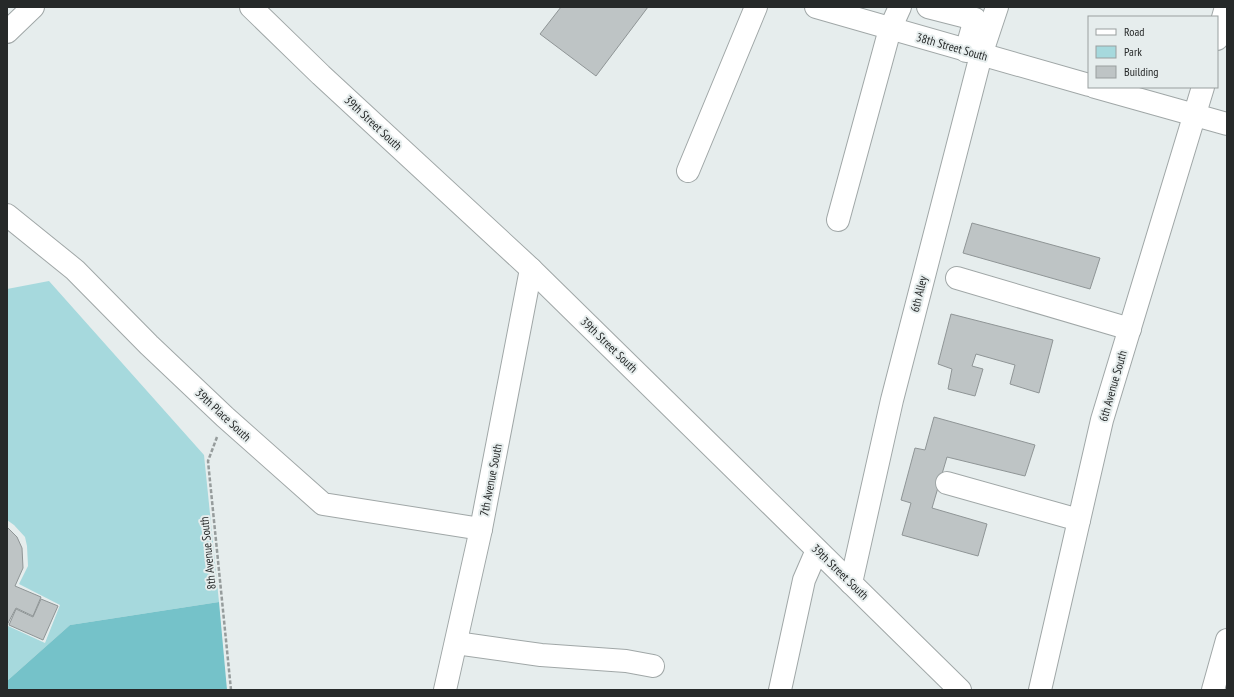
<svg xmlns="http://www.w3.org/2000/svg" width="1234" height="697" font-family="'PT Sans Narrow',sans-serif">
<style>
.green{fill:#a6d9dd}
.forest{fill:#75c2c9}
.building{fill:#bec4c5;stroke:#8f9596}
.lines{fill:none;stroke-linecap:round;stroke-linejoin:round}
.minor-casing{stroke:#a0a7a7;stroke-width:24}
.path{stroke:#969c9c;stroke-width:2.5;stroke-dasharray:4 2;stroke-linecap:butt}
.minor{stroke:#fff;stroke-width:22}
.labels{text-anchor:middle;stroke-width:4;stroke-linejoin:round;paint-order:stroke}
.street-label{font-size:12px;fill:#262929;stroke:#e6eded}
</style>
<rect width="100%" height="100%" fill="#e6eded"/>
<polygon class="green" points="49,281 204,455 219,602 70,625 7,681 8,626 45,643 60,605 19,584 28,566 27,546 25,537 14,525 7,520 7,289"/>
<polygon class="forest" points="219,602 227,690 7,690 7,681 70,625"/>
<g class="building">
<polygon points="561,7 648,7 596,76 540,34"/>
<polygon points="972,223 1100,258 1090,289 963,253"/>
<polygon points="951,314 1053,340 1039,393 1010,384 1015,365 976,354 972,366 983,369 975,396 948,389 952,369 938,364"/>
<polygon points="934,417 1035,445 1025,476 947,457 932,508 987,524 978,556 902,535 911,503 901,500 915,448 925,450"/>
<polygon points="7,527 17,537 22,548 23,568 15,586 41,597 33,616 16,608 7,625"/>
<polygon points="41,599 58,606 43,640 9,625 16,609 33,617"/>
</g>
<g class="lines">
<g class="minor-casing">
<g id="minor">
<polyline points="251,7 321,75 531,269 960,690"/>
<polyline points="816,7 1089,85"/>
<polyline points="928,7 975,19 966,51"/>
<polyline points="7,32 33,7"/>
<polyline points="1217,39 1226,7"/>
<polyline points="1095,87 1227,124"/>
<polyline points="688,171 756,7"/>
<polyline points="7,215 75,270 149,345 225,417 323,504 481,529"/>
<polyline points="838,220 890,29 900,7"/>
<polyline points="957,278 1130,329"/>
<polyline points="947,483 1079,520"/>
<polyline points="851,583 892,400 981,55 997,7"/>
<polyline points="456,643 541,655 626,661 653,666"/>
<polyline points="445,690 481,529 531,269"/>
<polyline points="780,690 804,580 817,550"/>
<polyline points="1040,690 1102,420 1203,87"/>
<polyline points="1213,690 1227,640"/>
</g>
</g>
<polyline class="path" points="217,437 208,461 231,690"/>
<use href="#minor" class="minor"/>
</g>
<g class="labels">
<g class="street-label">
<text transform="translate(952 47) rotate(16)" y="4">38th Street South</text>
<text transform="translate(373 123) rotate(43)" y="4">39th Street South</text>
<text transform="translate(919 294) rotate(-76)" y="4">6th Alley</text>
<text transform="translate(609 345) rotate(44)" y="4">39th Street South</text>
<text transform="translate(1113 386) rotate(-74)" y="4">6th Avenue South</text>
<text transform="translate(223 415) rotate(43)" y="4">39th Place South</text>
<text transform="translate(491 480) rotate(-79)" y="4">7th Avenue South</text>
<text transform="translate(208 553) rotate(-96)" y="4">8th Avenue South</text>
<text transform="translate(840 572) rotate(44)" y="4">39th Street South</text>
</g>
</g>
<rect width="1234" height="697" fill="none" stroke="#262929" stroke-width="16"/>
<rect x="1088" y="16" width="130" height="72" fill="#e6eded" stroke="#999f9f"/>
<rect x="1096" y="29" width="20" height="6" fill="#ffffff" stroke="#999f9f"/>
<text x="1124" y="36" font-size="12" fill="#262929">Road</text>
<rect x="1096" y="46" width="20" height="12" fill="#a6d9dd" stroke="#999f9f"/>
<text x="1124" y="56" font-size="12" fill="#262929">Park</text>
<rect x="1096" y="66" width="20" height="12" fill="#bec4c5" stroke="#999f9f"/>
<text x="1124" y="76" font-size="12" fill="#262929">Building</text>
</svg>
